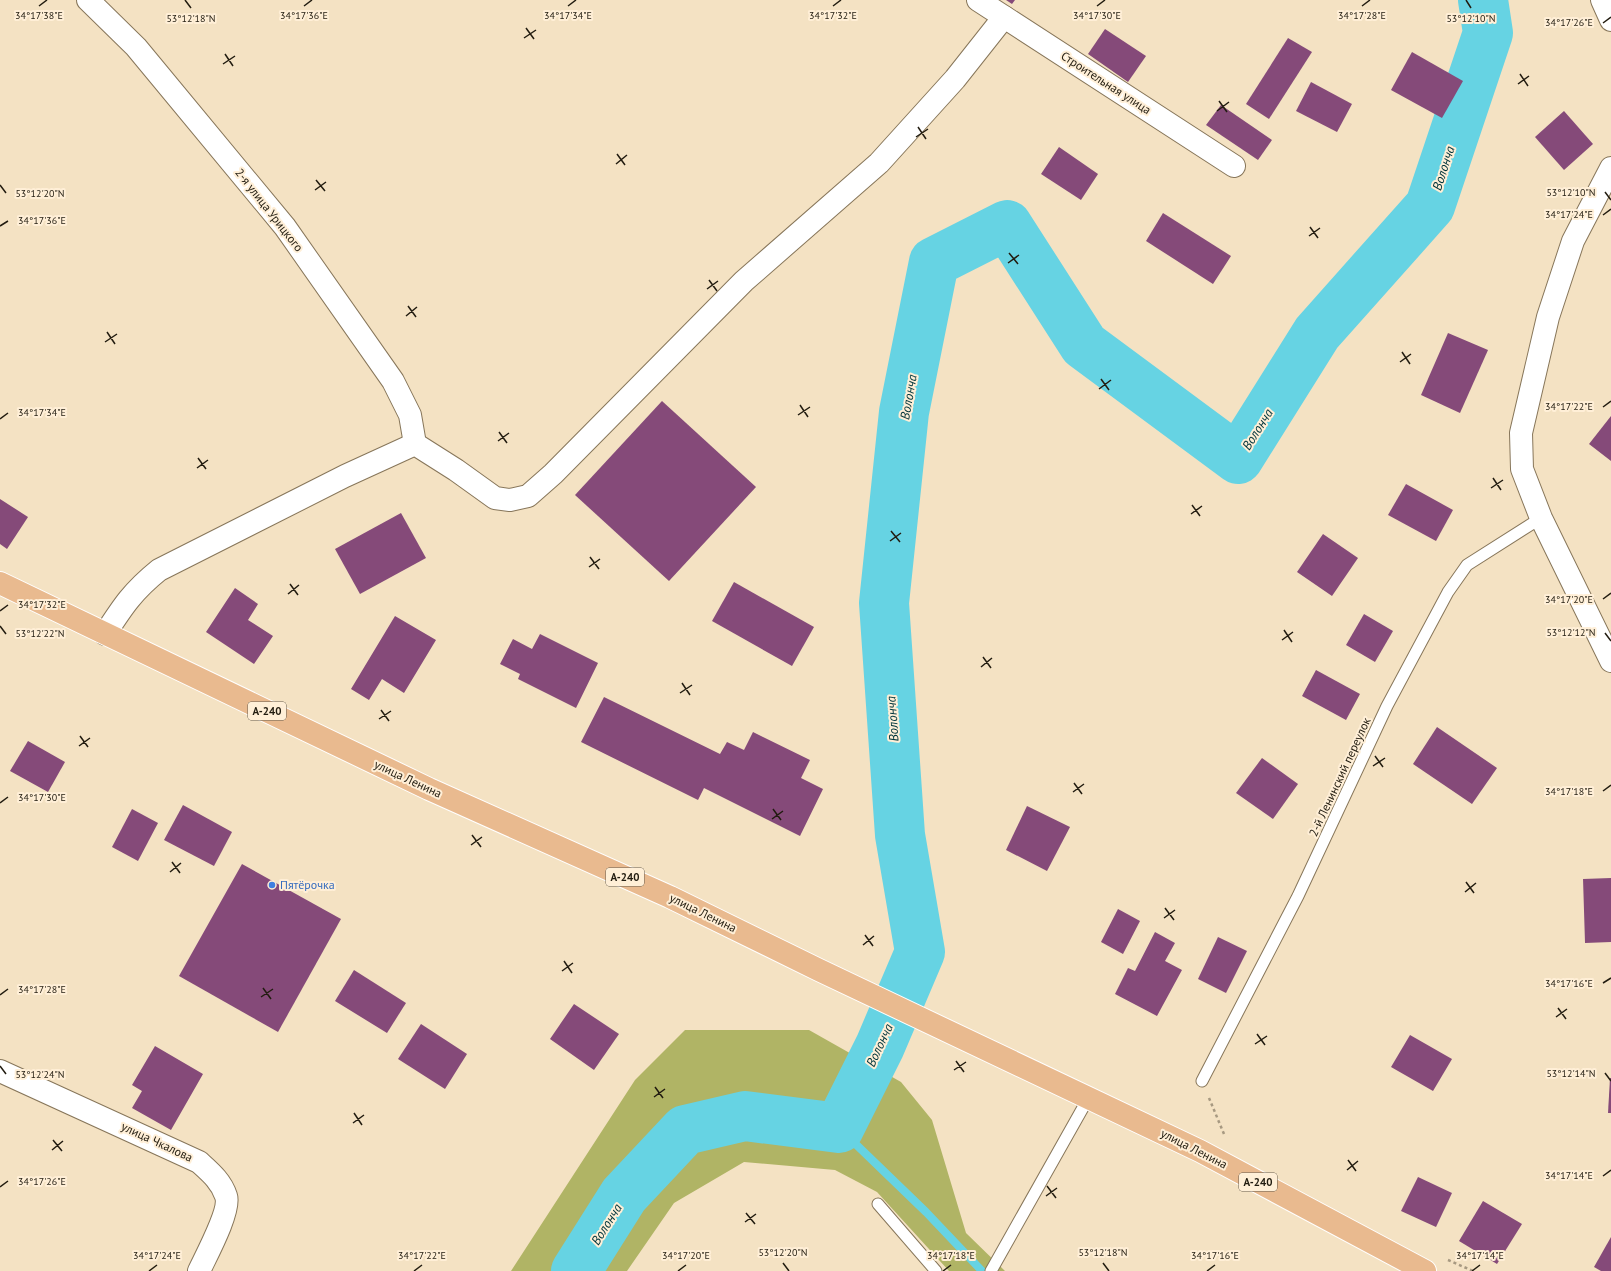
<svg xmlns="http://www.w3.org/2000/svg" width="1611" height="1271" font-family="'PT Sans',sans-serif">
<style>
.forest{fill:#b0b465}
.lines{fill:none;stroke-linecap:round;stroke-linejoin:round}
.stream{stroke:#66d3e3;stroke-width:8}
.river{stroke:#66d3e3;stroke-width:50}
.building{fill:#854a79}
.service-casing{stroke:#87765a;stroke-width:13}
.minor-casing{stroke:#87765a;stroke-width:24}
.primary-casing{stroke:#fff;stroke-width:24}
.path{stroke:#a79981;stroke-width:2.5;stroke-dasharray:3 3;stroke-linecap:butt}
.service{stroke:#fff;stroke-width:11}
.minor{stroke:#fff;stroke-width:22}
.primary{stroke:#e9ba8f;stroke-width:22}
.ticks{fill:none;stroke:#221c10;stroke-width:1.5}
.shop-dot{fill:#3f7fe0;stroke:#ffefd7;stroke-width:1.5}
.labels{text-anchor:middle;stroke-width:4;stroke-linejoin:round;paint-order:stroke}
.shield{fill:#ffefd7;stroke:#645b4c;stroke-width:1}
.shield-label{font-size:11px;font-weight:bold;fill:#221c10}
.street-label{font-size:12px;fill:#221c10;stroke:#ffefd7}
.shop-label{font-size:12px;fill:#366cbe;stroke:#ffefd7;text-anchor:start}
.water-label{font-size:13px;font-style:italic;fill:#00343b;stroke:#ffefd7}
.ticks-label{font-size:10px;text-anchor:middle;fill:#221c10;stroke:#ffefd7;stroke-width:4;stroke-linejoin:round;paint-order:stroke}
</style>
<rect width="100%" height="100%" fill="#f4e2c3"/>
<polygon class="forest" points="685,1030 809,1030 901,1082 932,1120 966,1233 1005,1271 949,1271 877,1192 835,1170 744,1162 674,1203 627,1271 511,1271 635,1080"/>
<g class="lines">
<polyline class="stream" points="839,1128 926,1212 982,1271"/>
<polyline class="river" points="576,1271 624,1195 685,1130 745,1116 839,1128 880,1046 920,952 900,835 884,603 904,412 934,262 1007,225 1084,345 1238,459 1317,333 1430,206 1488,33 1483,0"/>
</g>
<g class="building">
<polygon points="1006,0 1015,0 1012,4"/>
<polygon points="1105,29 1146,56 1128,82 1088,54"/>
<polygon points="1288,38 1312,52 1269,119 1246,104"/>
<polygon points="1412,52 1463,81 1442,118 1391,90"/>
<polygon points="1311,82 1352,104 1337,132 1296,111"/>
<polygon points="1221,105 1272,140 1258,160 1206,125"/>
<polygon points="1564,111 1593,144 1564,170 1535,137"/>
<polygon points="1059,147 1098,174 1081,200 1041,174"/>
<polygon points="1163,213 1231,256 1213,284 1146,241"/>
<polygon points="1448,333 1488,350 1460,413 1421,395"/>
<polygon points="662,401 756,487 669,581 575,495"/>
<polygon points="1611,416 1611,461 1589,444"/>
<polygon points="1406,484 1453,510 1436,541 1388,515"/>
<polygon points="0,499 28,517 7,549 0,544"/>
<polygon points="401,513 426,558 360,594 335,549"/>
<polygon points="1323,534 1358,558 1332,596 1297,572"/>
<polygon points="734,582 814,627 792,666 712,621"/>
<polygon points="235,588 258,604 248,620 273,636 254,664 206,632"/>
<polygon points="1364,614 1393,631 1375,662 1346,645"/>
<polygon points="395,616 436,640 404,693 382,679 369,700 351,689"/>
<polygon points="540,634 598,663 576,708 518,679 520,674 500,664 513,639 532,649"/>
<polygon points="1316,670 1360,694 1346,720 1302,696"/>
<polygon points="604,697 720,754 727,742 744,750 753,732 810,760 801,778 823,789 800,836 704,788 698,800 581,742"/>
<polygon points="1437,727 1497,768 1472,804 1413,764"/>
<polygon points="28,741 65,762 48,792 10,771"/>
<polygon points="1262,758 1298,784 1273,819 1236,793"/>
<polygon points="183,805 232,832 214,866 164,840"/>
<polygon points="1027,806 1070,827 1047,871 1006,850"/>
<polygon points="132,809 158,823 138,861 112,847"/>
<polygon points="242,864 341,919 278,1032 179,976"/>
<polygon points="1611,878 1611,942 1585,943 1583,879"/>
<polygon points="1118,909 1140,921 1123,954 1101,942"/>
<polygon points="1155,932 1175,943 1165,961 1182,970 1157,1016 1115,994 1128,968 1135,971"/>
<polygon points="1218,937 1247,951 1226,993 1198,979"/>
<polygon points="354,970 406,1003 387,1033 335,1001"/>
<polygon points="574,1004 619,1034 594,1070 550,1039"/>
<polygon points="421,1024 467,1054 445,1089 398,1059"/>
<polygon points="1410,1035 1452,1059 1433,1091 1391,1067"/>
<polygon points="155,1046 203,1074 171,1130 132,1108 142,1091 132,1085"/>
<polygon points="1610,1078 1611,1078 1611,1113 1608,1113"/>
<polygon points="1418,1177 1452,1193 1436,1227 1401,1211"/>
<polygon points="1483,1201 1522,1224 1497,1264 1459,1241"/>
<polygon points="1611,1237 1611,1271 1601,1271 1594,1267"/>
</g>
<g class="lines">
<g class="service-casing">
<g id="service">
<polyline points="1202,1081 1298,896 1387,706 1448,592 1467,565 1541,518"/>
<polyline points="878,1204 936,1271"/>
<polyline points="991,1271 1089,1097"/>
</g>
</g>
<g class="minor-casing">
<g id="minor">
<polyline points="88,0 136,47 285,227 393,381 410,415 415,444"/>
<polyline points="978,0 1234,166"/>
<polyline points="1602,0 1611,20"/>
<polyline points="1611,168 1573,241 1548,317 1521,433 1522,469 1541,518 1611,661"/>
<path d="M105 634C123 606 133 591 159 570L345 476 415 444 456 470 495 498 510 500 528 496 553 474 744 281 879 163 955 79 1004 17"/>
<path d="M0 1071 199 1162C210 1172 221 1181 226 1196 231 1210 206 1256 199 1271"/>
</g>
</g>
<g class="primary-casing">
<polyline id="primary" points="0,583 429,789 670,897 819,970 1200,1151 1425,1271"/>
</g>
<g class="path">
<polyline points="1209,1098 1224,1134"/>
<polyline points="1448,1260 1473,1271"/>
</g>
<use href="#service" class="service"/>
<use href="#minor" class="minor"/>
<use href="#primary" class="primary"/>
</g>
<path class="ticks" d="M185 0 191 8M1466 0 1471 8M39 6 47 0M304 6 312 0M568 6 576 0M833 6 841 0M1097 6 1105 0M1362 6 1370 0M1603 23 1611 17M526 28 534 39M524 38 536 30M225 54 233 66M223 64 235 56M1520 74 1528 86M1518 84 1529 76M1219 101 1227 112M1217 111 1229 102M918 127 926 139M916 137 928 129M617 154 625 165M616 164 627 155M316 180 325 191M0 185 6 193M315 190 326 182M1605 192 1611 200M1603 215 1611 209M0 226 8 221M1310 227 1318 238M1309 236 1320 228M1009 253 1018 264M1008 263 1019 255M709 280 717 291M707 289 718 281M408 306 416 317M406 316 417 307M107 332 115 344M105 342 117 334M1402 352 1410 364M1400 362 1411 354M1101 379 1109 390M1099 389 1111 380M800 405 808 417M1603 407 1611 401M798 415 810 407M0 419 8 413M499 432 507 443M498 441 509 433M198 458 206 469M197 468 208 460M1493 478 1501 490M1491 488 1503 480M1192 505 1200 516M1191 514 1202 506M891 531 900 542M890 541 901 533M590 557 599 569M589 567 600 559M290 584 298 595M288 594 299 585M1603 599 1611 593M0 611 8 605M0 626 6 634M1284 630 1292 642M1605 633 1611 641M1282 640 1293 632M983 657 991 668M981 667 992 658M682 683 690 695M680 693 692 685M381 710 389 721M379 719 391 711M80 736 88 747M79 746 90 738M1375 756 1383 767M1373 766 1385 758M1074 783 1082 794M1603 791 1611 785M1073 792 1084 784M0 803 8 797M773 809 781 820M772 819 783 811M472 835 481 847M471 845 482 837M172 862 180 873M170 872 181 863M1466 882 1474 893M1465 892 1476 883M1165 908 1174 920M1164 918 1175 910M865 935 873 946M863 945 874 936M564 961 572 973M562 971 573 963M1603 983 1611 978M263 988 271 999M0 995 8 989M261 997 273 989M1558 1008 1566 1019M1556 1017 1567 1009M1257 1034 1265 1045M1255 1044 1267 1036M956 1061 964 1072M0 1066 6 1074M954 1070 966 1062M1605 1073 1611 1081M655 1087 663 1098M654 1097 665 1089M354 1113 362 1125M353 1123 364 1115M53 1140 62 1151M52 1150 63 1141M1348 1160 1356 1171M1347 1170 1358 1161M1603 1176 1611 1170M1047 1186 1056 1198M0 1187 8 1181M1046 1196 1057 1188M746 1213 755 1224M745 1222 756 1214M783 1263 789 1271M1103 1263 1109 1271M149 1271 157 1265M414 1271 422 1265M678 1271 686 1265M943 1271 951 1265M1207 1271 1215 1265M1472 1271 1480 1265"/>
<circle class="shop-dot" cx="272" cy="885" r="4"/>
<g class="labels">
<g class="shield">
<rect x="248" y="702" width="38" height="18" rx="3"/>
<rect x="606" y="868" width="38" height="18" rx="3"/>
<rect x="1239" y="1173" width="38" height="18" rx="3"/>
</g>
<g class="shield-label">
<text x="267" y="715">А-240</text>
<text x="625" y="881">А-240</text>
<text x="1258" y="1186">А-240</text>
</g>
<g class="street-label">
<text transform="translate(1106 83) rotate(33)" y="4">Строительная улица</text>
<text transform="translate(269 210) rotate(52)" y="4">2-я улица Урицкого</text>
<text transform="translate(1340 777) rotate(-65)" y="4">2-й Ленинский переулок</text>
<text transform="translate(408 779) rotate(25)" y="4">улица Ленина</text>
<text transform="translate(703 913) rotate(26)" y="4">улица Ленина</text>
<text transform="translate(157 1142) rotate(25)" y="4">улица Чкалова</text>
<text transform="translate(1194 1149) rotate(27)" y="4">улица Ленина</text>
</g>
<g class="shop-label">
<text x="280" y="889">Пятёрочка</text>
</g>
<g class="water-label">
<text transform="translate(1443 168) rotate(-72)" y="5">Волонча</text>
<text transform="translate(908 397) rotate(-80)" y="5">Волонча</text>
<text transform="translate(1257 429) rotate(-58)" y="5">Волонча</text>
<text transform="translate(892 719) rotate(-94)" y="5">Волонча</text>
<text transform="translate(879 1045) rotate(-65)" y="5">Волонча</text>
<text transform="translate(606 1224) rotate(-58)" y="5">Волонча</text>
</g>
</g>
<g class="ticks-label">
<text x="39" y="19">34°17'38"E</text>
<text x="304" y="19">34°17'36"E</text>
<text x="568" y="19">34°17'34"E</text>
<text x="833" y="19">34°17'32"E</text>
<text x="1097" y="19">34°17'30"E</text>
<text x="1362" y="19">34°17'28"E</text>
<text x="191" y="22">53°12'18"N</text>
<text x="1471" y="22">53°12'10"N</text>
<text x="1569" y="26">34°17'26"E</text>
<text x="1571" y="196">53°12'10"N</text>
<text x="40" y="197">53°12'20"N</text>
<text x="1569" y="218">34°17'24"E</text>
<text x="42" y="224">34°17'36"E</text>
<text x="1569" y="410">34°17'22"E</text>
<text x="42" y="416">34°17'34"E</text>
<text x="1569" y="603">34°17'20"E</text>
<text x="42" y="608">34°17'32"E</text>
<text x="1571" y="636">53°12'12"N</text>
<text x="40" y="637">53°12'22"N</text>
<text x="1569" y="795">34°17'18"E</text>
<text x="42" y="801">34°17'30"E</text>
<text x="1569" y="987">34°17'16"E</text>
<text x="42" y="993">34°17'28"E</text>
<text x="1571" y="1077">53°12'14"N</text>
<text x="40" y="1078">53°12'24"N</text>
<text x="1569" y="1179">34°17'14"E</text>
<text x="42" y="1185">34°17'26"E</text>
<text x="783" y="1256">53°12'20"N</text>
<text x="1103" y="1256">53°12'18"N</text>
<text x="157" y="1259">34°17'24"E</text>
<text x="422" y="1259">34°17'22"E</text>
<text x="686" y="1259">34°17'20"E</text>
<text x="951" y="1259">34°17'18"E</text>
<text x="1215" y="1259">34°17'16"E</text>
<text x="1480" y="1259">34°17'14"E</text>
</g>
</svg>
